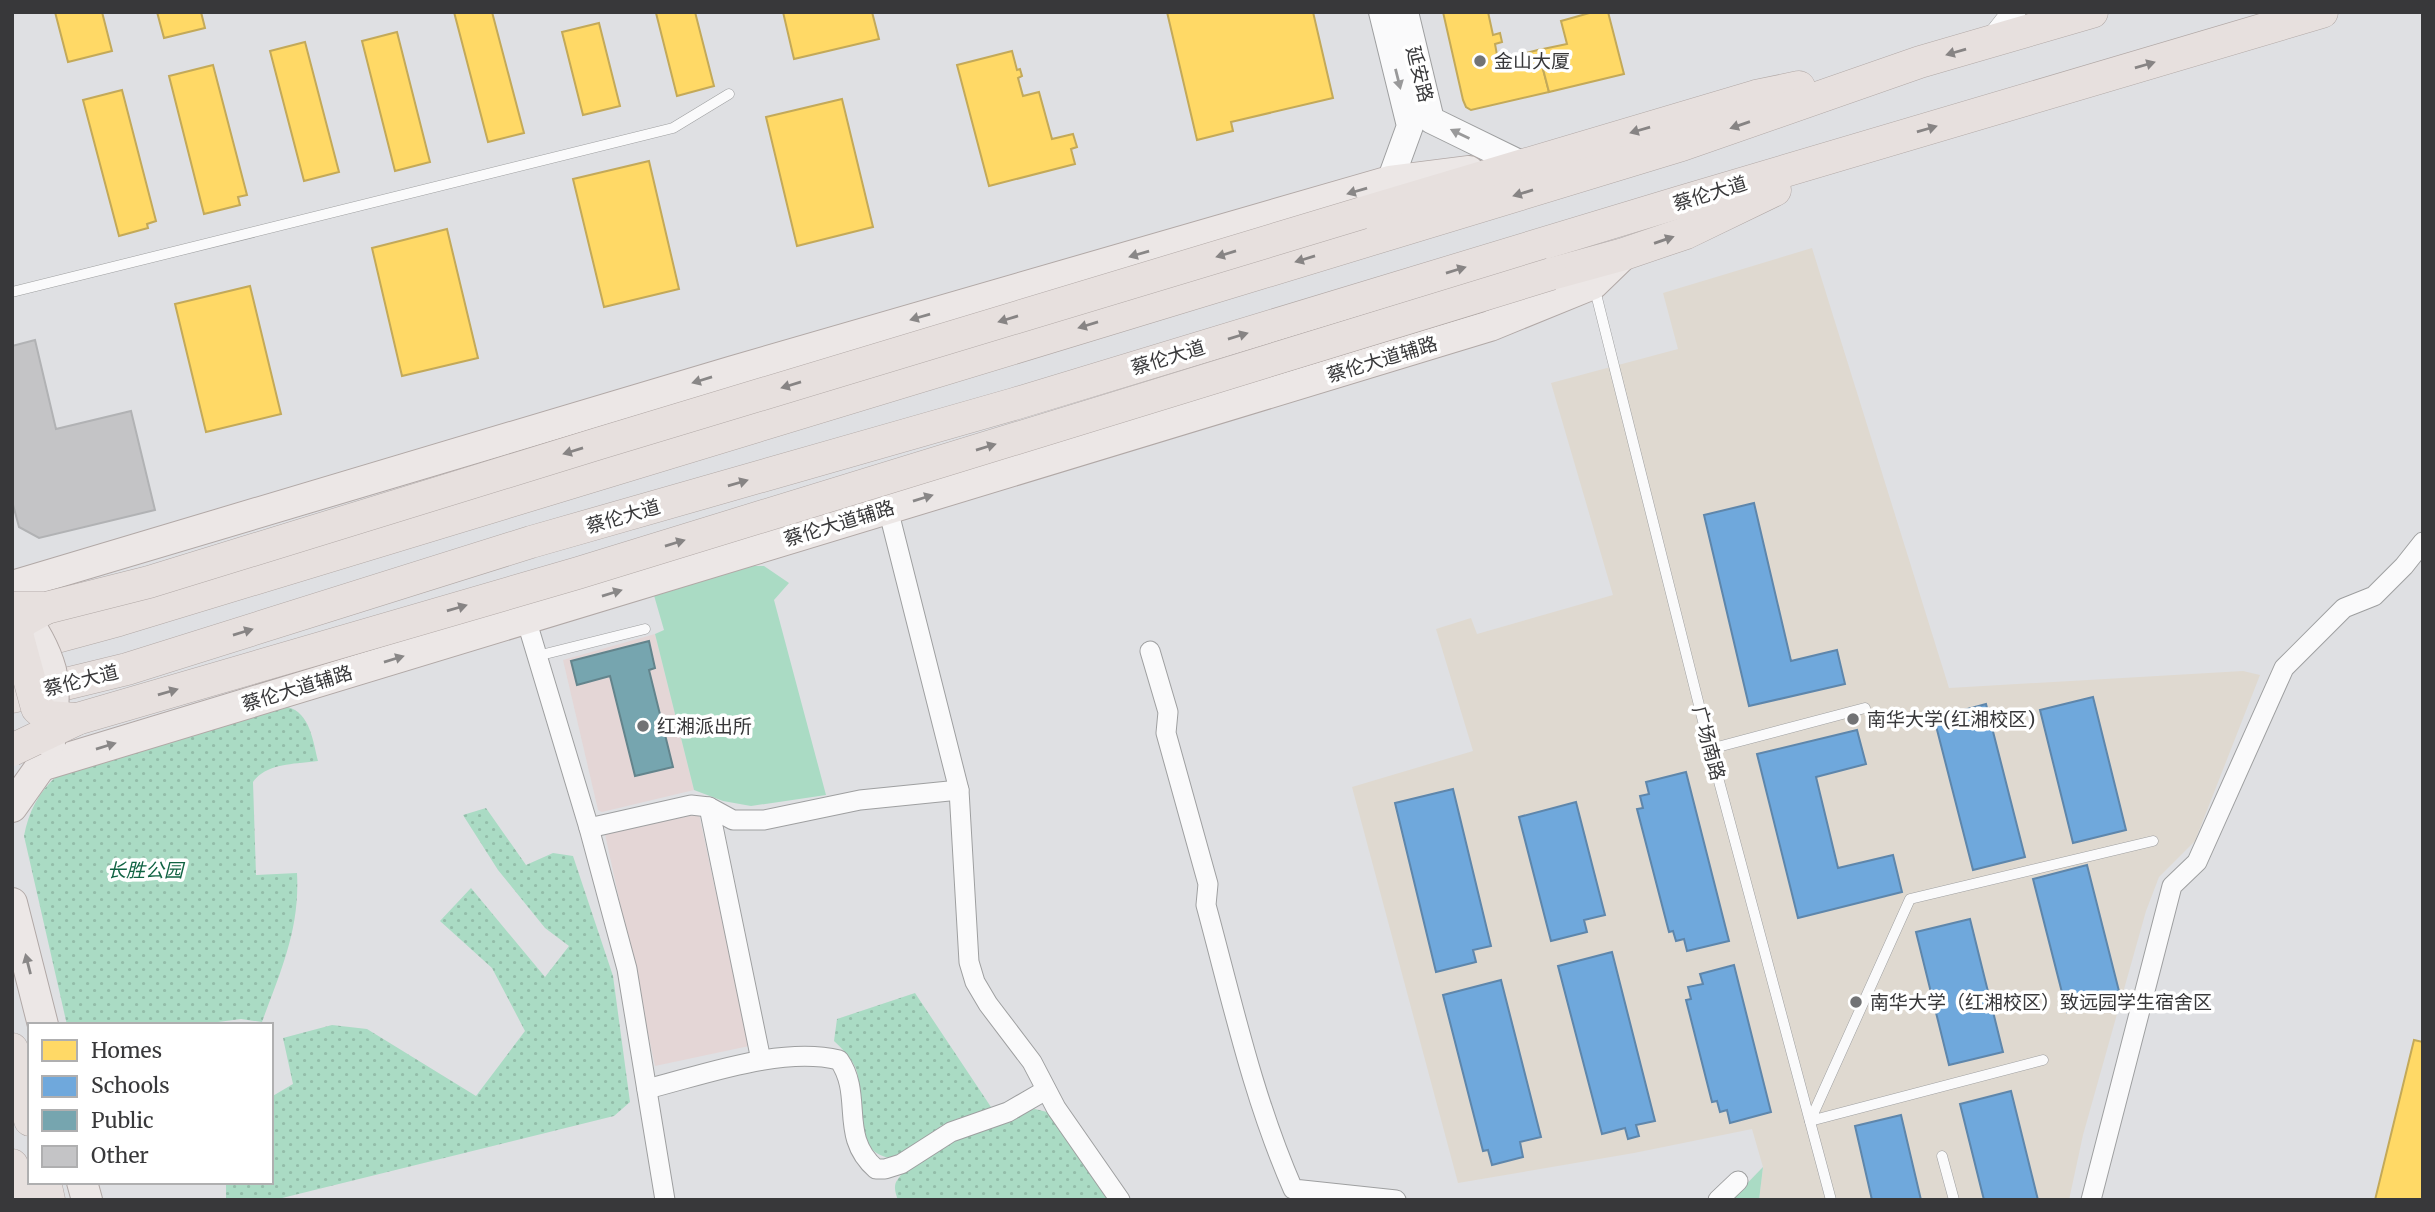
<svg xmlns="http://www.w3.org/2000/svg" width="2435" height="1212" font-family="Merriweather,'Noto Sans SC',serif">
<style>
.commercial{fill:#e4d6d6}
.education{fill:#dfd9d0}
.grass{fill:#aadbc4}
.park{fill:url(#park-dots)}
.homes{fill:#ffd966;stroke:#c3a959;stroke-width:2}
.schools{fill:#6fa8dc;stroke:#5e86ab;stroke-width:2}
.public{fill:#76a5af;stroke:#63848c;stroke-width:2}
.building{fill:#c4c4c6;stroke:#b1b2b4;stroke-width:2}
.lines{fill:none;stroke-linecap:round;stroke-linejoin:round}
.service-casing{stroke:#9e9fa0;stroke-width:11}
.minor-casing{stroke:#9e9fa0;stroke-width:21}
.tertiary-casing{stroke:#9e9fa0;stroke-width:24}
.secondary-casing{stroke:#9e9fa0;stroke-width:28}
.primary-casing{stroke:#b1a8a6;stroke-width:32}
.trunk-casing{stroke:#b1a8a6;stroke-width:33}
.service{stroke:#fafafb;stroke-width:10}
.minor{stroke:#fafafb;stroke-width:19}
.tertiary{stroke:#fafafb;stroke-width:23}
.secondary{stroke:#fafafb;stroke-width:26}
.primary{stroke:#ece7e6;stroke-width:30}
.trunk{stroke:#e7e0de;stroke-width:32}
.primary-bridge-casing{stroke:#b1a8a6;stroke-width:32;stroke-linecap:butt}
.trunk-bridge-casing{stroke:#b1a8a6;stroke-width:33;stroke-linecap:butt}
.primary-bridge{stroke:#ece7e6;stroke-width:30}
.trunk-bridge{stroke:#e7e0de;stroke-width:32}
.oneway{fill:#878484}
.oneway2{fill:#99999a}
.oneway3{fill:#898787}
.poi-dot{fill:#727375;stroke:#fff;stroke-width:2.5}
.labels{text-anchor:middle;stroke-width:7;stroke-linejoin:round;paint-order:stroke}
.poi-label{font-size:19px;fill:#38383a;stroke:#fff;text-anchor:start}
.street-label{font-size:19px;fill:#38383a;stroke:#fff}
.park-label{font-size:19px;font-style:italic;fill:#106343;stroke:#fff}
</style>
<defs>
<pattern id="park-dots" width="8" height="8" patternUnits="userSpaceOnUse" patternTransform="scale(1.75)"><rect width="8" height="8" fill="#aadbc4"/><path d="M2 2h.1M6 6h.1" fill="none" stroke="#93bda9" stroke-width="1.8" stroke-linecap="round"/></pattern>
</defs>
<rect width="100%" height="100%" fill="#dfe0e3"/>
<g class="commercial">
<polygon points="655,634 694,790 602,812 598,810 563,660"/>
<polygon points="699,814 749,1046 655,1066 605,834"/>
</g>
<polygon class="education" points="1812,248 1949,688 2243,671 2260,675 2195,841 2159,877 2146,911 2083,1135 2069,1200 1759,1200 1763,1167 1752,1129 1634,1153 1458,1183 1352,787 1473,751 1436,629 1471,618 1477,634 1613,595 1551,383 1678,349 1663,293"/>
<g class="grass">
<polygon points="753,566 764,566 789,583 774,600 826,795 751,806 723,801 694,790 655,634 664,630 653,592"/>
<polygon points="1763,1167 1759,1200 1731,1200"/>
</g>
<g class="park">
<path d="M288 707C310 713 313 741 318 761 296 764 266 763 253 782L256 875 297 873C300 929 281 970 262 1022L241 1019 195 1025H67L24 836C28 813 39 791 57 776Z"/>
<polygon points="486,808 526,865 553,853 573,856 613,976 630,1102 614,1116 274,1200 226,1200 226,1182 271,1182 271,1097 293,1084 283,1038 332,1025 367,1029 476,1096 525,1031 492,968 440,921 471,888 545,977 569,946 545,928 498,870 463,815"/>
<path d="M915 993 993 1110 959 1118 941 1126 921 1144 889 1158C850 1149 864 1101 857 1072 854 1061 843 1049 834 1041L837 1019Z"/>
<path d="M1035 1109 1047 1112 1109 1200H898C895 1192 893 1185 898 1179 913 1156 1007 1114 1035 1109Z"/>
</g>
<g class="homes">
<polygon points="55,12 102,12 112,51 68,62"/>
<polygon points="157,12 201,12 205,28 164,38"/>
<polygon points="454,12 492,12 524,133 488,142"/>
<polygon points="695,12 714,86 677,96 656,13"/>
<polygon points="783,12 872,12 879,39 794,59"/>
<polygon points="1167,12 1313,12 1333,98 1231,122 1233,131 1197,140"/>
<polygon points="1443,12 1488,12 1493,35 1500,33 1502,42 1495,44 1497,55 1505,54 1508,67 1516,65 1515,58 1518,55 1538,50 1549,92 1471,110 1466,107 1463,100"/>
<polygon points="1593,12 1608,12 1624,74 1549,92 1538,50 1567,44 1561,21"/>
<polygon points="599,23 620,106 583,115 562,32"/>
<polygon points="397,32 430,162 395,171 362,41"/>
<polygon points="305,42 339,172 304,181 270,51"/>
<polygon points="1012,51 1017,70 1020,69 1022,76 1018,78 1023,96 1039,92 1052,139 1073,134 1077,147 1071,149 1075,164 989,186 957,65"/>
<polygon points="213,65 247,195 238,197 240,205 204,214 169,76"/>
<polygon points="122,90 156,221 147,224 148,228 119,236 83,100"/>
<polygon points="842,99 873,227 797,246 766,117"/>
<polygon points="649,161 679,289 604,307 573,179"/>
<polygon points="447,229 478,358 402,376 372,248"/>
<polygon points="250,286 281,414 206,432 175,304"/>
<polygon points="2414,1040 2423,1042 2423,1200 2375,1200"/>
</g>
<g class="schools">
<polygon points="1754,503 1791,661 1837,650 1845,684 1749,706 1704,515"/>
<polygon points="2093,697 2126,830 2073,843 2040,710"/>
<polygon points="1986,704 2025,857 1973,870 1934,718"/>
<polygon points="1857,730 1866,764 1816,777 1838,868 1893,855 1902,892 1798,918 1757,754"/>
<polygon points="1686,772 1729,941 1687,951 1684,939 1676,941 1673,931 1669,932 1637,809 1643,808 1640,796 1649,794 1646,782"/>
<polygon points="1453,789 1491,946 1473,950 1476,962 1436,972 1395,803"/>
<polygon points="1576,802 1605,915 1584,920 1587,932 1551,941 1519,817"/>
<polygon points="2087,865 2121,999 2067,1012 2033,879"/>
<polygon points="1970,919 2003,1052 1949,1065 1916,932"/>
<polygon points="1612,952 1655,1121 1636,1125 1639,1136 1628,1139 1625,1128 1602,1134 1558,966"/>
<polygon points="1734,965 1771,1112 1730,1123 1727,1110 1720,1112 1717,1101 1712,1102 1686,1000 1691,999 1688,987 1703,984 1700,974"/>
<polygon points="1501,980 1541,1137 1520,1142 1523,1157 1492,1165 1488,1150 1483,1151 1443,995"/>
<polygon points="2011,1091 2038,1200 1984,1200 1960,1104"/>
<polygon points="1901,1115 1921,1200 1872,1200 1855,1126"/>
</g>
<polygon class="public" points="649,641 655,668 649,670 673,767 635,776 610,676 577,685 571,661"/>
<polygon class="building" points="35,340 56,429 131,411 155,510 39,538 19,527 12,501 12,346"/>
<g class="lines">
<g class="service-casing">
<g id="service">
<polyline points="1594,286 1705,729 1831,1200"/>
<polyline points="12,292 673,128 729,94"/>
<polyline points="537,656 645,629"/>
<polyline points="1710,749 1865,708"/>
<polyline points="2043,1060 1810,1121 1910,899 2153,841"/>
<polyline points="1942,1156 1954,1200"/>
</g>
</g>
<g class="minor-casing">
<g id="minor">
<polyline points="888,509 959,790 969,962 975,982 988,1004 1032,1062 1056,1108 1120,1200"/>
<polyline points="526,619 589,828 627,969 665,1200"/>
<path d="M1150 651 1168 712 1166 733 1208 884 1206 905C1232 1001 1253 1098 1293 1189L1396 1200"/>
<polyline points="709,807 761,1060"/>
<polyline points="589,828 691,805 709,807 733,820 764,820 860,800 959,790"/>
<path d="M647 1089C703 1075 781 1046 839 1060 864 1096 838 1136 876 1169H885L901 1164 951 1132 1008 1112 1046 1090"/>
<polyline points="1718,1200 1738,1181"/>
<polyline points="2091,1200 2172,886 2197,862 2284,668 2344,608 2374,596 2404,566 2423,542"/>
</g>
</g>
<g class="tertiary-casing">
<polyline id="tertiary" points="1991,41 2014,12"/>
</g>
<g class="secondary-casing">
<g id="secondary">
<polyline points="1382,12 1410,126 1390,181"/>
<polyline points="1405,12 1431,120 1521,164"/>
</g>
</g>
<g class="primary-casing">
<g id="primary">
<polyline points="12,586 733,371 1390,181 1469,171"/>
<polyline points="41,766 1490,326 1593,284 1624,254"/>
<polyline points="12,807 41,766 48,747"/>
<polyline points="12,903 43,1025"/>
<polyline points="82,1182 87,1200"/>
</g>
</g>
<g class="trunk-casing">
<g id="trunk">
<polyline points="1362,213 1756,96 1799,87"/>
<polyline points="1551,274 1624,254 1686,233 1775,190"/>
<polyline points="12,649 119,620 1682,145 1920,62 2092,12"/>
<polyline points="12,697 127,669 531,542 1014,404 1680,202 2322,12"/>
<polyline points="12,1049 30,1120"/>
<polyline points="12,1165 21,1200"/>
<polyline points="45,1182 49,1200"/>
</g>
</g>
<use href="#service" class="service"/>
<use href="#minor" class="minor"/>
<use href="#tertiary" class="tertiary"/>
<use href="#secondary" class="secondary"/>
<use href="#primary" class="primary"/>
<use href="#trunk" class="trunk"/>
<g class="primary-bridge-casing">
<path id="primary-bridge" d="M17 607C31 625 45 648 51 670 56 691 53 721 50 742"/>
</g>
<g class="trunk-bridge-casing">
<g id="trunk-bridge">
<polyline points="12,608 46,608 149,582 597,444 1362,213"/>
<polyline points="46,608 21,622 17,634 37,708 47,717 77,719"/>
<polyline points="12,750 77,719 578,573 1551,274"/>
</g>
</g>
<use href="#primary-bridge" class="primary-bridge"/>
<use href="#trunk-bridge" class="trunk-bridge"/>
</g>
<defs><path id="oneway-solid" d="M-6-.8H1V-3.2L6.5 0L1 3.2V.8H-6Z" transform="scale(1.75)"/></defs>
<g class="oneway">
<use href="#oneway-solid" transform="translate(1956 52) rotate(164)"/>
<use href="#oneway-solid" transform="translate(2145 65) rotate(-16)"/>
<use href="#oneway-solid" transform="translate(1740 125) rotate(161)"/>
<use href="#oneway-solid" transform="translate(1927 129) rotate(-16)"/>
<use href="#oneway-solid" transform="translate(1640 130) rotate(164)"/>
<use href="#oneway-solid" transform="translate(1523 193) rotate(163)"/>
<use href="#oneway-solid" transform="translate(1664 240) rotate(-19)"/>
<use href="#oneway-solid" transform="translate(1226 254) rotate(163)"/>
<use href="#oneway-solid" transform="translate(1305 259) rotate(163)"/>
<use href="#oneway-solid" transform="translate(1456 270) rotate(-17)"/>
<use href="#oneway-solid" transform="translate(1008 319) rotate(163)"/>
<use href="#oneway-solid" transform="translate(1088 325) rotate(163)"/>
<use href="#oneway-solid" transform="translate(1238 336) rotate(-17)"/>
<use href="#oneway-solid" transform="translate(791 385) rotate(163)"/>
<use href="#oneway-solid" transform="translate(986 447) rotate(-17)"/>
<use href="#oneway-solid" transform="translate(573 451) rotate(163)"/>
<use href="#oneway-solid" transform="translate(738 483) rotate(-16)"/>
<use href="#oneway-solid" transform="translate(675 543) rotate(-17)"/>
<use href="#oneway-solid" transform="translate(457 608) rotate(-16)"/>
<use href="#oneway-solid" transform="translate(243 632) rotate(-17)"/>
<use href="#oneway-solid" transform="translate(168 692) rotate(-16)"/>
</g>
<g class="oneway2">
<use href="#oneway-solid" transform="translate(1398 79) rotate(76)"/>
<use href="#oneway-solid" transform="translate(1460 134) rotate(-154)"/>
</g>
<g class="oneway3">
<use href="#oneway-solid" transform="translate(1357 191) rotate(164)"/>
<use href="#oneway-solid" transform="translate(1139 254) rotate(164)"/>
<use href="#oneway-solid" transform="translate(920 317) rotate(164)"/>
<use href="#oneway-solid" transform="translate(702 380) rotate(163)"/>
<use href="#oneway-solid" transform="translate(923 498) rotate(-17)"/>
<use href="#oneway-solid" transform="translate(612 593) rotate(-17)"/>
<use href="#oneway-solid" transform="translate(394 659) rotate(-17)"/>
<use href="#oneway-solid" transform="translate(106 746) rotate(-17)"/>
<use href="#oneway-solid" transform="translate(28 964) rotate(-104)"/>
</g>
<g class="poi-dot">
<circle cx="1480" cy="61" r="7"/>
<circle cx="1853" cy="719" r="7"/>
<circle cx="643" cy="726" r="7"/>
<circle cx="1856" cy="1002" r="7"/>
</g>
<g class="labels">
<g class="poi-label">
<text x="1494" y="68">金山大厦</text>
<text x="1867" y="726">南华大学(红湘校区)</text>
<text x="657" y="733">红湘派出所</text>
<text x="1870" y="1009">南华大学（红湘校区）致远园学生宿舍区</text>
</g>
<g class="street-label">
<text transform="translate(1420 74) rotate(76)" y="7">延安路</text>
<text transform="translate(1710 193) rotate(-17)" y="7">蔡伦大道</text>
<text transform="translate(1168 357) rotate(-17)" y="7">蔡伦大道</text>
<text transform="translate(1382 359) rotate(-17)" y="7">蔡伦大道辅路</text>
<text transform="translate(623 516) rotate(-16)" y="7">蔡伦大道</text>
<text transform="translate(839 523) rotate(-17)" y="7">蔡伦大道辅路</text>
<text transform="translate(81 680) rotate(-14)" y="7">蔡伦大道</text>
<text transform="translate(297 688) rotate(-17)" y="7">蔡伦大道辅路</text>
<text transform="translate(1709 743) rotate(75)" y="7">广场南路</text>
</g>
<g class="park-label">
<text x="145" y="877">长胜公园</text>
</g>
</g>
<rect width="2435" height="1212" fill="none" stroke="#38383a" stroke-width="28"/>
<rect x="28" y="1023" width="245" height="161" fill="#ffffff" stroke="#afafb0" stroke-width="2"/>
<rect x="42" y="1040" width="35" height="21" fill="#ffd966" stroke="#afafb0" stroke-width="2"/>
<text x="91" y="1058" font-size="21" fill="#38383a">Homes</text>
<rect x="42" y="1076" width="35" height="21" fill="#6fa8dc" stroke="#afafb0" stroke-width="2"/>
<text x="91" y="1093" font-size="21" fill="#38383a">Schools</text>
<rect x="42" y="1110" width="35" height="21" fill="#76a5af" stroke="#afafb0" stroke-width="2"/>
<text x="91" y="1128" font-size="21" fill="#38383a">Public</text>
<rect x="42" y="1146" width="35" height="21" fill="#c4c4c6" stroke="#afafb0" stroke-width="2"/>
<text x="91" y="1163" font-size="21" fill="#38383a">Other</text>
</svg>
